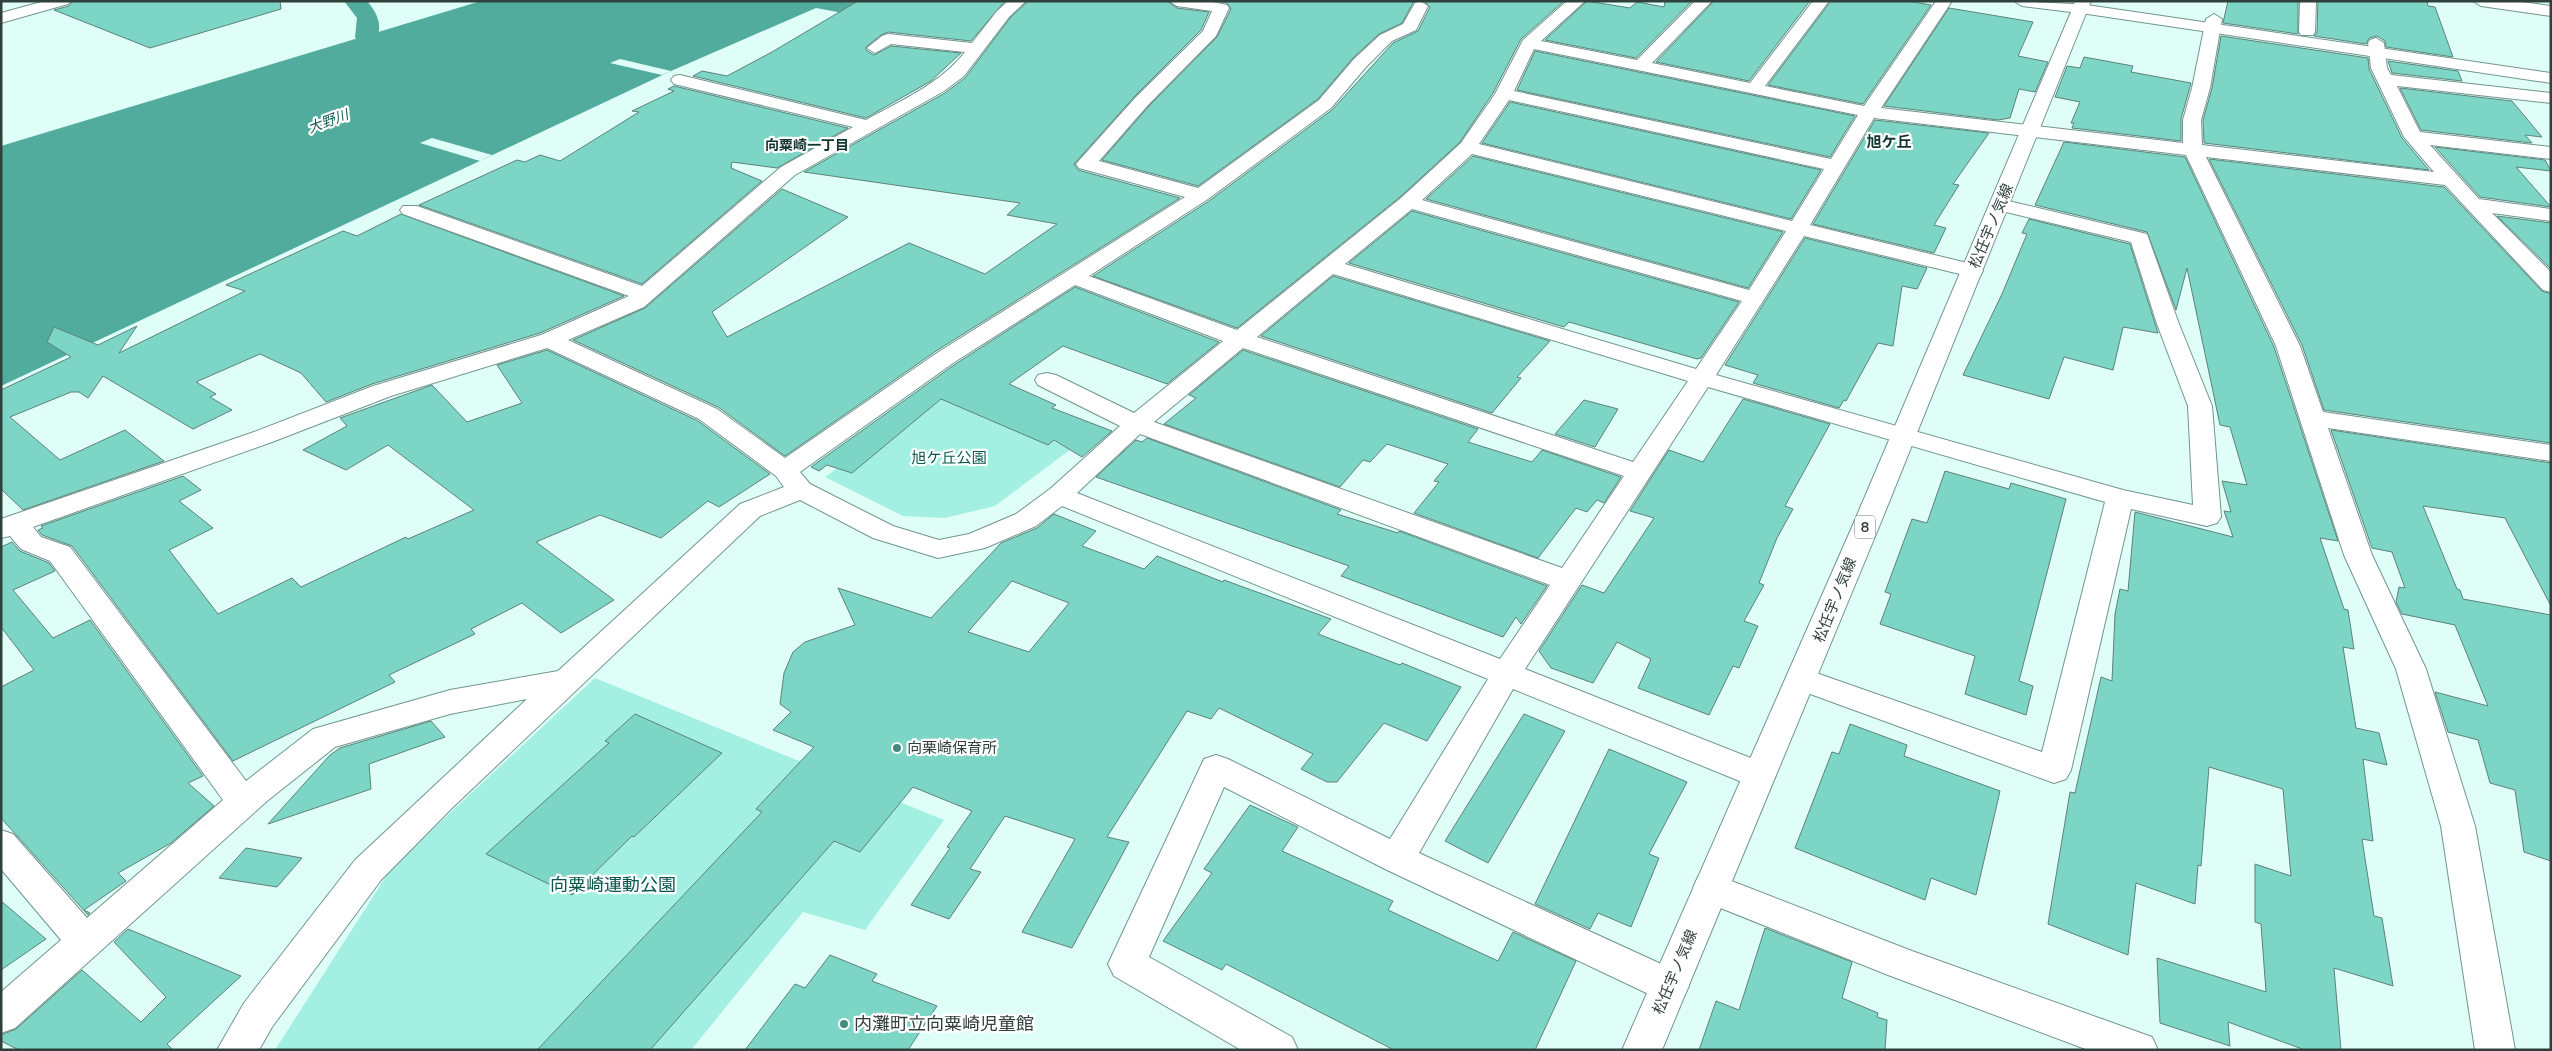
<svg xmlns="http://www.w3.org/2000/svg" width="2552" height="1051" font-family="Mulish,'Noto Sans JP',sans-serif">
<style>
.green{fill:#a3f0e2}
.water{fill:#52ac9d}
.pier{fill:#dffef7}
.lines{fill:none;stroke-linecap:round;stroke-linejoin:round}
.canal{fill:#52ac9d;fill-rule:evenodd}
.building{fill:#7cd5c5;stroke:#5d827b;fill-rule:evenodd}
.street-casing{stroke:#71968e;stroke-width:2}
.secondary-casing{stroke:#71968e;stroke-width:2}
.primary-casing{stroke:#71968e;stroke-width:2}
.street{fill:#fff;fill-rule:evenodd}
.secondary{fill:#fff;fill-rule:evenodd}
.primary{fill:#fff;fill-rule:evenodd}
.poi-dot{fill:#45897e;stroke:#fff;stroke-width:2}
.labels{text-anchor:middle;stroke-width:4.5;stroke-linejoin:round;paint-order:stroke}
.far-water-label{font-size:14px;font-style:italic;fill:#115d52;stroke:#fff}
.far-neighbourhood-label{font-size:14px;font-weight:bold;fill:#11352f;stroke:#fff}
.shield{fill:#fff;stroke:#6e7976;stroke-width:1}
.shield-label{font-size:14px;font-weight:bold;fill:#30403c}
.far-quarter-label{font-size:15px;font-weight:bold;fill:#11352f;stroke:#fff}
.street-label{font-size:15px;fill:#30403c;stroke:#fff}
.park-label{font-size:15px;fill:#07574d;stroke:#fff}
.poi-label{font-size:15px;fill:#30403c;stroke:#fff;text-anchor:start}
.near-park-label{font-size:18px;fill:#07574d;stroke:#fff}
.near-poi-label{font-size:18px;fill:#30403c;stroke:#fff;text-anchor:start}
</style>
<rect width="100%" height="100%" fill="#dffef7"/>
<g class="green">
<polygon points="943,391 1071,449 995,506 945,518 903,516 825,477"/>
<polygon points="595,678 944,820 865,930 803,912 691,1050 275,1050 392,867"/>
</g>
<polygon class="water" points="481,1 870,1 848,14 816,8 671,71 1,386 1,146"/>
<g class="pier">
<polygon points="620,59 671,71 662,75 610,63"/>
<polygon points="432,138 492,155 480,161 420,143"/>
</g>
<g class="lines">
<path class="canal" d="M344 1H367C377 13 385 27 374 42L366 44 358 42 355 37 357 18Z"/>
</g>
<g class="building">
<polygon points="73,1 280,1 281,9 150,48 54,10 69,6"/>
<polygon points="858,1 1005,1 971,41 888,32 881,35 866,47 866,50 874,55 891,46 961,53 931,81 866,118 693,76 702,71 727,76 772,52"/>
<polygon points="1028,1 1167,1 1177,8 1209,12 1201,30 1135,96 1074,164 1078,170 1180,198 936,351 785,456 718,407 573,340 645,308 782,189 848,217 712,312 727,337 909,243 985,274 1057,224 1007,215 1020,203 804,172 945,93 965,78 1010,18"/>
<polygon points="1218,1 1414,1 1402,23 1379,34 1353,58 1318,99 1198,186 1102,160 1149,106 1217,37 1231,9 1227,3"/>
<polygon points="1424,1 1564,1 1521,39 1493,93 1460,142 1400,197 1237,328 1093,276 1209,201 1332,110 1393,43 1418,31 1430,7"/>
<polygon points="1587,1 1630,8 1637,2 1664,7 1665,1 1692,1 1636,58 1545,40"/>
<polygon points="1714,1 1810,1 1749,81 1656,62"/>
<polygon points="1831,1 1908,1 1931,5 1863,104 1768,85"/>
<polygon points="2228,1 2298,1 2298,34 2223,23"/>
<polygon points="2318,1 2427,1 2428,6 2435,7 2453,57 2386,47 2385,41 2377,36 2369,38 2366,44 2314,36 2317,32"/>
<polygon points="1949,8 2033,22 2018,56 2048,62 2035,92 2019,89 2010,118 1998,120 1884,106"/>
<polygon points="2221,36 2368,58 2369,69 2402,138 2429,170 2204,143 2203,120 2212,88"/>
<polygon points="1535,51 1855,116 1830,157 1517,90"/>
<polygon points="2084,57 2133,66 2131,72 2191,83 2181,119 2181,141 2072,128 2074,123 2071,123 2080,102 2055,97 2067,66 2080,68"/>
<polygon points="2388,61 2458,71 2462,81 2392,73"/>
<polygon points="674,86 848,128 777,168 732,162 731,168 762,181 642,284 419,205 517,160 525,162 540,155 560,161 639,112 632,111 674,91 668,89"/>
<polygon points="2400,88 2512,101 2542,137 2525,135 2532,143 2421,130"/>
<polygon points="1510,102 1821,170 1791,219 1482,143"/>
<polygon points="1875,120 1989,133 1953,184 1959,185 1934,225 1946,228 1934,253 1813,224"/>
<polygon points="2064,142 2185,157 2274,347 2338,541 2320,538 2344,609 2348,610 2354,649 2343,647 2356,728 2379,733 2387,765 2363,759 2373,841 2362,839 2374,916 2382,918 2393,986 2334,968 2341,1050 2305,1050 2228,1022 2230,1046 2160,1023 2157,958 2266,992 2261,924 2255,922 2255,864 2291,876 2283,789 2209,767 2201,866 2198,865 2195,904 2136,883 2128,955 2048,924 2070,792 2075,793 2101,677 2112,681 2115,614 2120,589 2128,591 2135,512 2233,537 2224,511 2231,512 2222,481 2247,485 2230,427 2220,425 2187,268 2176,310 2147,232 2035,205"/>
<polygon points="2435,147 2545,160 2551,171 2516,167 2551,207 2480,197"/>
<polygon points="1473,156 1783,232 1748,288 1426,199"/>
<polygon points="2209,159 2444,187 2542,291 2551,294 2551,443 2324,410 2302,345"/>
<polygon points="1412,211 1739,302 1701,358 1697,359 1569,322 1564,327 1349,263"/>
<polygon points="401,214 624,296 540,333 372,384 326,402 301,373 260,354 196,382 216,394 210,397 232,410 193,429 103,376 88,398 79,392 71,392 10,417 60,460 125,430 164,461 23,510 1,489 1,390 71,357 47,342 54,327 98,345 137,326 119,353 245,291 226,285 343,231 357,236"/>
<polygon points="2497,216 2551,223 2551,269"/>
<polygon points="2029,219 2130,244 2158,333 2123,327 2113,370 2064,357 2049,399 1963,375 2002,294 2027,234 2022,233"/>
<polygon points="1805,238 1927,268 1917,289 1902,286 1893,346 1878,343 1846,401 1844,400 1839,408 1753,383 1758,375 1725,365"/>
<polygon points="1333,276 1550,341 1517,377 1521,378 1492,413 1261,336"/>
<polygon points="1075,287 1219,342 1167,384 1063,346 1009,384 1056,405 1052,408 1112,431 1082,457 1054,440 1048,445 941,399 852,473 827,465 819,471 811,467 954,365"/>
<polygon points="547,350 698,421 770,474 719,507 708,501 661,538 600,515 536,542 614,600 561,633 522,603 471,629 475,634 389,675 395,682 233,761 72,546 42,535 38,530 43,528 41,526 183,476 201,490 179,501 213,528 169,550 218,614 292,578 301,587 406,537 408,539 474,510 388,445 346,470 303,450 347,426 340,418 432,385 467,422 522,403 497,365"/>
<polygon points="1243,350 1478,429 1468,442 1532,462 1542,450 1621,477 1604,503 1597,500 1587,512 1576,508 1538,558 1414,513 1439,482 1434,481 1448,464 1387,444 1370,462 1363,460 1340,487 1164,424 1196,398 1189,395"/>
<polygon points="1743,399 1830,424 1785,506 1793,509 1777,538 1759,583 1764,585 1744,621 1758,626 1739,668 1733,666 1709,715 1638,688 1651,659 1617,642 1593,683 1551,668 1539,651 1582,585 1604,593 1654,518 1630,511 1669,450 1703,462"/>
<polygon points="1584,400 1618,409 1595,447 1555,434"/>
<polygon points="2331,430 2551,463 2551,606 2505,518 2423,506 2457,589 2460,590 2463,599 2551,615 2551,861 2524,852 2515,790 2490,783 2478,740 2448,732 2435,692 2488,706 2455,625 2402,614 2396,602 2399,587 2405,588 2392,552 2372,548"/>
<polygon points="1147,438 1341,510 1337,514 1398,533 1399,531 1547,586 1521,624 1516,617 1503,637 1341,576 1349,566 1096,477 1136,440 1142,442"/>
<polygon points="1945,471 2009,489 2011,483 2066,499 2019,681 2033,686 2026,715 1965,694 1975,656 1880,624 1891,594 1885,592 1912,519 1927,523"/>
<path d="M1054 514 1096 531 1082 546 1144 569 1157 556 1223 582 1224 580 1331 619 1318 634 1400 665 1402 663 1461 687 1427 741 1384 723 1337 782H1327L1301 769 1313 754 1219 708 1211 719 1187 711 1107 837 1129 842 1072 948 1022 932 1075 839 1005 816 970 869 981 872 949 919 911 905 950 848 947 847 972 811 913 787 860 852 834 841 650 1050H537L762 812 756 809 814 747 773 730 791 712 780 704 784 673 793 652 805 642 855 625 838 588 931 618 1001 543 1037 528ZM1012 581 1069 603 1029 652 968 632Z"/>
<polygon points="12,542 20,551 49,563 55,571 13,590 53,638 90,620 203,776 188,783 214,806 171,843 118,873 126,881 84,910 90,913 88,915 1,818 1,687 34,670 1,627 1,547"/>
<polygon points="635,714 722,753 634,837 632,836 572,895 486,854 609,743 605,741"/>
<polygon points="1524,714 1565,731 1488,863 1445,841"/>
<polygon points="431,721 445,737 369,764 371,789 268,824 330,755 340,748"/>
<polygon points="1850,724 1907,745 1904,756 2000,791 1976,895 1931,878 1925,900 1795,848 1832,752 1839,754"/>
<polygon points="1609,749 1687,782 1649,854 1659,858 1631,927 1598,913 1590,929 1535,904"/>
<polygon points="1250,805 1298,827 1282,851 1393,901 1388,910 1498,961 1513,932 1576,961 1535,1050 1394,1050 1226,964 1222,970 1163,941 1212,873 1204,869"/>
<polygon points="246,848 302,858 277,887 219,878"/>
<polygon points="1,901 46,939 1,970"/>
<polygon points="1765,928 1852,962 1842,998 1878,1013 1877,1017 1887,1020 1885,1050 1699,1050 1716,1001 1739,1010"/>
<polygon points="128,929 241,976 167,1044 173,1050 19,1050 1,1041 1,1035 16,1029 82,970 141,1022 166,997 114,942"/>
<polygon points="830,955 877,974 872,981 937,1006 908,1050 745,1050 795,984 805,988"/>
</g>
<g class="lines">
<g class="street-casing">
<g id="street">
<polygon points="45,1 71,1 68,4 1,23 1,13"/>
<path d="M1008 1H1026L1009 17 964 76 944 91 795 175 644 307 568 340 717 409 785 458 937 353 1185 197 1079 168 1076 164 1136 97 1203 31 1212 11 1177 6 1169 1H1208L1227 5 1229 8 1216 36 1148 105 1099 161 1198 188 1319 100 1354 59 1380 35 1403 24 1415 3 1420 1 1428 6 1416 30 1392 41 1366 67 1331 108 1208 199 1089 276 1237 330 1401 198 1461 143 1495 94 1523 40 1567 1H1585L1541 41 1637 60 1695 1H1712L1652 63 1750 83 1813 1H1829L1765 86 1864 106 1936 1H1952L1881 108 2183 143V120L2192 88 2206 19 2214 14 2222 19 2210 88 2201 120 2202 145 2434 172 2404 137 2371 68 2368 43 2370 40 2376 38 2384 43 2387 68 2391 75 2551 93V103L2397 86 2420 132 2551 147V159L2430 145 2479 199 2551 209V221L2492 213 2551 272V292L2543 290 2445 185 2206 157 2300 346 2323 412 2551 445V461L2328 428 2372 555 2426 669 2475 826 2515 1050H2475L2441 826 2396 669 2344 555 2276 346 2186 155 1874 118 1810 225 1980 266 1983 271 1980 276 1972 277 1804 236 1716 375 2123 490 2193 505 2188 406 2157 324 2131 242 1993 209 1990 205 1993 201 2000 199 2147 234 2179 324 2212 406 2221 517 2217 523 2207 526 2131 509 2071 770 2066 779 2054 783 1791 687 1786 679 1791 671 1802 668 2042 752 2105 502 1708 387 1525 669 1771 766 1776 775 1771 784 1759 788 1747 784 1513 689 1419 853 1683 974 1689 986 1683 998 1670 1003 1657 998 1385 869 1224 787 1149 957 1292 1037 1298 1050H1241L1114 976 1108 964 1204 759 1216 755 1228 759 1390 839 1488 679 1062 506 1036 526 985 548 938 558 873 538 800 500 760 516 452 808 381 880 272 1027 259 1050H217L244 1003 355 860 527 699 450 714 335 747 267 801 15 1028 1 1033V992L61 940 1 869V830L13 834 87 918 223 800 50 561 21 549 10 536 1 538V519L254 432 373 386 541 335 629 296 403 214 400 210 403 206H417L642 286 781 167 853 127 674 84 671 80 674 76 680 75 866 120C902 100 940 84 965 52L891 44 875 53 867 48 882 36 888 34 972 43 997 11ZM1534 49 1858 115 1831 159 1514 91ZM1509 100 1824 169 1792 221 1479 144ZM1472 154 1786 231 1749 290 1422 200ZM1412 209 1742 301 1696 369 1345 264ZM1333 274 1688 381 1633 462 1257 337ZM1075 285 1223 341 1134 413 1056 375 1047 373 1038 375 1035 380 1038 385 1120 426 1050 489 1016 514 969 534 939 540 893 526 810 484 800 472 953 363ZM547 348 699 419 776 476 784 487 740 504 558 671 450 690 313 729 246 781 70 547 41 537 33 527 272 442 391 396ZM1243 348 1624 476 1562 568 1154 422ZM1140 434 1550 585 1500 659 1077 493Z"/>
<polygon points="2300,1 2316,1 2315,32 2313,35 2301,35 2299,32"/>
<polygon points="2473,1 2515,1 2551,6 2551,16 2481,6"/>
<polygon points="1711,873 1912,951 2152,1037 2158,1050 2088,1050 1888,975 1698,899 1693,888 1698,877"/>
</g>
</g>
<g class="secondary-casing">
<polygon id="secondary" points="2080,4 2551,73 2551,83 2074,12 2072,9 2074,6"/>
</g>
<g class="primary-casing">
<polygon id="primary" points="2014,1 2074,4 2075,1 2091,1 1879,527 1662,1050 1622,1050 1852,527 2071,12 2022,6"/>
</g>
<use href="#street" class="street"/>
<use href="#secondary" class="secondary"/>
<use href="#primary" class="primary"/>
</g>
<g class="poi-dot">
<circle cx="897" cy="748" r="5"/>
<circle cx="844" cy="1024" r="5"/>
</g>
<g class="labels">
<g class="far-water-label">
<text transform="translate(328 121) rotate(-20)" y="5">大野川</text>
</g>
<g class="far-neighbourhood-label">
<text x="807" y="150">向粟崎一丁目</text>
</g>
<rect class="shield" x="1855" y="515.5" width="20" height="23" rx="4"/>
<g class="shield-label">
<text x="1865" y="532">8</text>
</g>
<g class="far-quarter-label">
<text x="1889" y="147">旭ケ丘</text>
</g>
<g class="street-label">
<text transform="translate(1991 226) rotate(-67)" y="5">松任宇ノ気線</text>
<text transform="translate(1835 600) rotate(-68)" y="5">松任宇ノ気線</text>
<text transform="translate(1675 972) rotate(-67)" y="5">松任宇ノ気線</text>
</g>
<g class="park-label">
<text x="949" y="463">旭ケ丘公園</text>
</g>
<g class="poi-label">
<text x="907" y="753">向栗崎保育所</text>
</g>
<g class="near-park-label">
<text x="613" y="891">向粟崎運動公園</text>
</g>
<g class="near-poi-label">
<text x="854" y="1030">内灘町立向粟崎児童館</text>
</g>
</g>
<rect width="2552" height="1051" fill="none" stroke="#30403c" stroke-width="5"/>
</svg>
